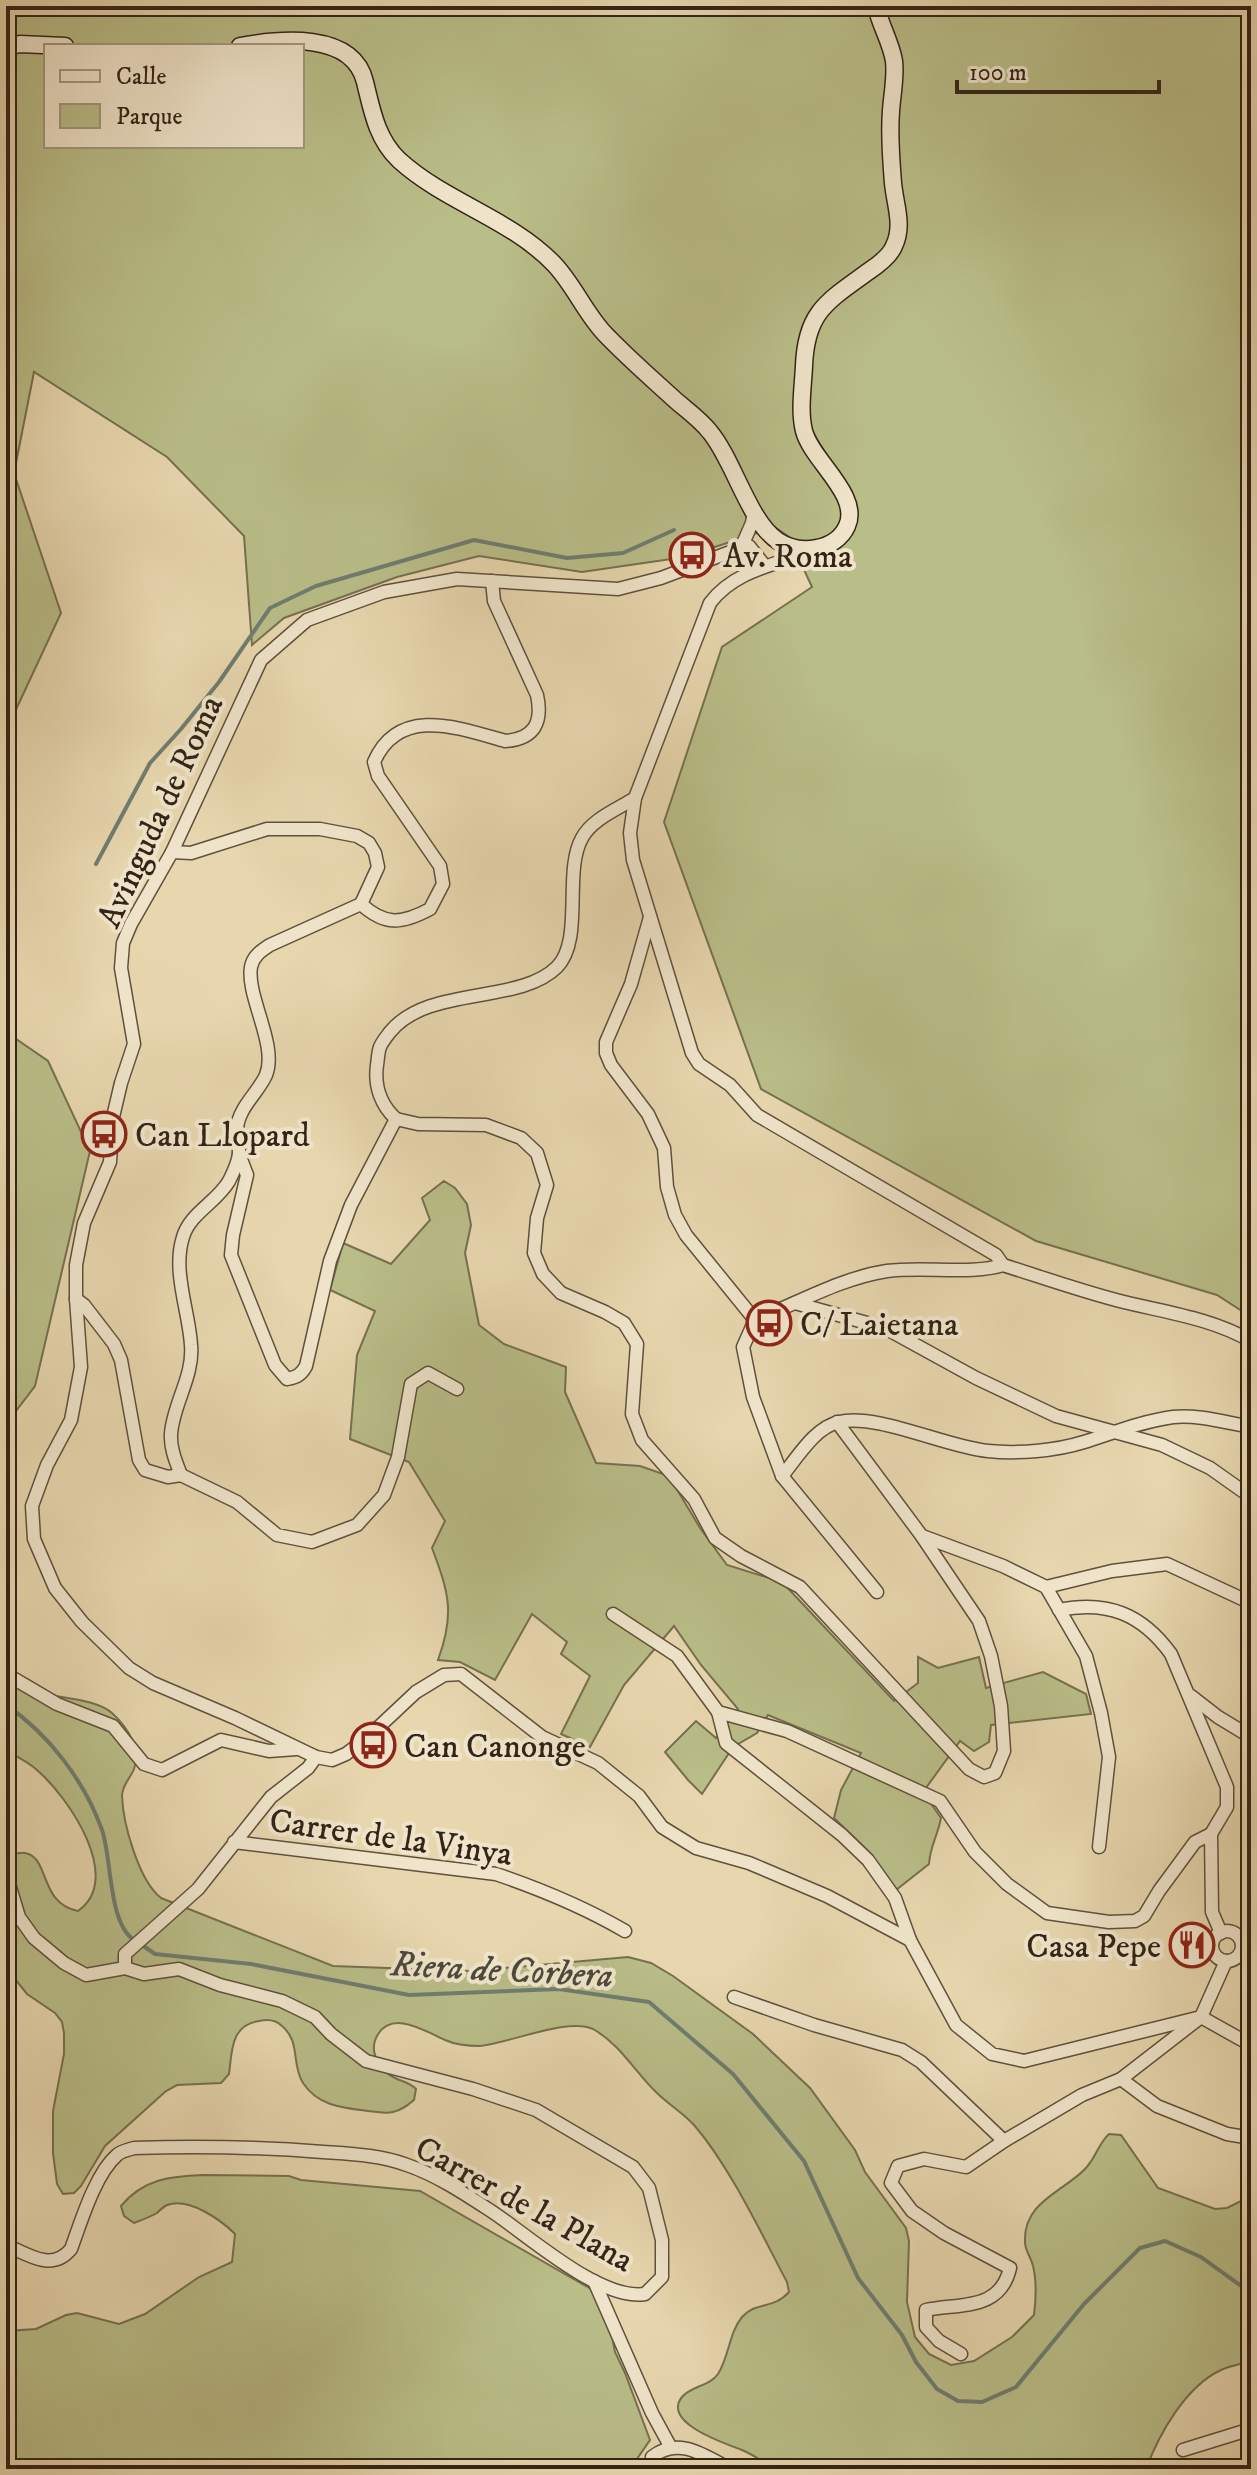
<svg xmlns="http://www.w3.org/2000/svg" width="1257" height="2475" font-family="'IM FELL DW Pica',serif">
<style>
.green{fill:#b9bd88;stroke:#767050;stroke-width:2;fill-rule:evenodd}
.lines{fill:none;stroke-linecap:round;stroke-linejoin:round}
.stream{stroke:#6f7d70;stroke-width:4}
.street-casing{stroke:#60503d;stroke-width:15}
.secondary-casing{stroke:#332417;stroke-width:19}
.street{stroke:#efe4ca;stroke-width:12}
.secondary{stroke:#efe4ca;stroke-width:16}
.labels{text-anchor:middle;stroke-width:8;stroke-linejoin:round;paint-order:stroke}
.poi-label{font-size:34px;fill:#332417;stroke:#efe4ca;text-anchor:start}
.street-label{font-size:34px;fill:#332417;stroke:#efe4ca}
.water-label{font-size:36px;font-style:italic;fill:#4c493c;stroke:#efe4ca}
</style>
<rect width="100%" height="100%" fill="#e7d6ae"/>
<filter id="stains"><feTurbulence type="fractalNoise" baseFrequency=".0025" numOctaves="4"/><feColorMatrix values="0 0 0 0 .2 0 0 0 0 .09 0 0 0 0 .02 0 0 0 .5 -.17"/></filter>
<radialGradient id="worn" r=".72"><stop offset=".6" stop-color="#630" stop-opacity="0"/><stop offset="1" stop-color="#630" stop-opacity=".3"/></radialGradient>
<g class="green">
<path d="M6 6H1251V1317L1217 1295 1036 1241 761 1089 664 822 722 647 812 587 789 537 775 527 685 557 582 572 479 556 397 577 284 618 252 645 244 536 167 457 34 372 14 473 61 613 6 731ZM46 46H302V146H46Z"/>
<polygon points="6,1032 48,1061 90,1151 35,1386 6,1424"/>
<path d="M444 1181 455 1188 467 1204 471 1225 465 1253 479 1325 504 1344 566 1367 565 1392 596 1463 640 1466 669 1476 700 1528 727 1565 782 1582 894 1701 918 1683V1657L938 1668 979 1657 986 1688 1043 1672 1086 1694 1091 1714 991 1725 989 1742 974 1751 960 1741 923 1792 941 1818C938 1835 930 1846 929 1864L896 1890 867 1850 834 1818 841 1790 861 1753 768 1715 757 1733 733 1747 702 1794 688 1780 665 1752 696 1721 716 1738 738 1709 701 1665 674 1626 624 1685 590 1747 561 1734 590 1676 561 1654 567 1642 532 1614 495 1680 460 1662 438 1660C455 1614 449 1593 432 1548L445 1521 409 1462 350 1439 357 1355 375 1311 330 1290 343 1243 391 1264 430 1220 422 1198Z"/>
<path d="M6 1671C15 1678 26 1688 37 1692 59 1699 96 1698 113 1714 127 1727 142 1749 134 1769 130 1779 122 1785 122 1796 123 1824 139 1881 161 1898L333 1966 470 1971 628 1957 651 1963 673 1976 753 2034 810 2088 855 2150 865 2172 906 2228 909 2241 907 2302 915 2337 929 2354 951 2365 974 2361 1012 2337 1034 2315C1036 2299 1037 2282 1033 2266 1031 2257 1025 2251 1025 2242 1023 2202 1063 2192 1085 2169 1096 2158 1098 2144 1109 2134L1121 2135 1158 2188 1215 2209 1227 2208 1251 2196V2361C1241 2364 1230 2366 1221 2370 1186 2386 1159 2434 1146 2469H774C764 2462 754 2455 742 2450 727 2444 661 2423 682 2397 691 2386 710 2386 718 2374 729 2357 729 2333 742 2317 756 2301 773 2310 789 2292L787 2282C761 2233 730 2167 694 2125 683 2113 668 2104 657 2093 635 2072 620 2044 593 2029 569 2017 510 2043 480 2046 468 2046 456 2045 445 2040 425 2031 390 2008 376 2038 369 2053 381 2072 395 2078 403 2082 409 2082 416 2089L414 2100C408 2105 402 2110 393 2112 385 2114 376 2112 368 2111 343 2108 318 2106 303 2083 291 2064 301 2042 282 2026 276 2020 267 2019 259 2021 230 2025 232 2053 229 2074L221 2083 177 2085 166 2091 105 2146 81 2186 74 2193 63 2194 57 2184 53 2153V2111L64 2054V2033L62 2022 55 2013 27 1994 6 1968V1856C11 1855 20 1852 25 1853 50 1857 39 1904 78 1911 124 1879 69 1798 38 1771 29 1762 18 1757 6 1751Z"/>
<path d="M203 2175 289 2176 301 2180 420 2191 591 2289 598 2299 611 2331 615 2352 625 2373 650 2440 630 2469H6V2331L36 2329 66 2315 77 2313 119 2324 145 2314 199 2277 232 2262 235 2234C221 2220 189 2197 167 2205 163 2207 160 2210 157 2213 150 2217 142 2220 134 2223L124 2216 121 2206C143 2179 171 2176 203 2175Z"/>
</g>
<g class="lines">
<g class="stream">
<polyline points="96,864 150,763 181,729 219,682 270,608 316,586 474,540 567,558 623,553 674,530"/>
<path d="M6 1705C49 1734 85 1782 102 1830 112 1858 108 1923 134 1940"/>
<polyline points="142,1945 155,1954 251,1964 409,1995 559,1989 649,2002 733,2074 804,2161 858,2278 902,2335 916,2362 937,2389 958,2401 982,2402 1016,2387 1084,2304 1140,2248 1165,2241 1201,2257 1251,2293"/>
</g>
<g class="street-casing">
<g id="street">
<polyline points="741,548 752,523 754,510"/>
<path d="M809 552C774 565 734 571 710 603L635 798 630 833 633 860 692 1053 699 1064 730 1085 757 1115 996 1255 1003 1265C1041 1277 1078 1290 1116 1300 1162 1312 1209 1317 1251 1341"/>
<polyline points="765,566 749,546 741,545 730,552 661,578 618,589 457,579 384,592 307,620 261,660 172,852 131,924 123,943 121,968 134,1044 121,1083 113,1117 110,1162 84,1223 76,1265 76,1299 81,1367 71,1420 47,1465 32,1506 34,1539 55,1588 82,1622 129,1668 153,1683 235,1718 316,1757 332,1760 346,1754 367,1738 416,1692 444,1675 461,1674 542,1737 598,1763 639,1796 662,1827 696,1848 749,1863 827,1896 910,1940 956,2025 992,2054 1024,2061 1201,2017"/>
<polyline points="172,852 191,853 267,829 320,829 357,836 369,843 375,853 378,867 361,904"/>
<polyline points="650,917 631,984 606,1042 606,1053 611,1065 648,1114 664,1148 667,1187 675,1215 686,1235 755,1320"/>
<polyline points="396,1119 418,1124 486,1125 521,1138 537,1153 547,1185 537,1218 534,1253 543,1274 561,1293 605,1312 624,1323 637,1344 632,1414 642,1440 694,1499 715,1538 741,1556 800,1587 969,1769 984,1777 995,1773 1004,1751 1001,1706 991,1656 979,1621 921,1535 837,1422"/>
<path d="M239 1154 247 1175 233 1235 231 1255 275 1365 287 1379C297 1377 301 1375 306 1366L330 1261 351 1205 396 1119C381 1105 374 1086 377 1065 378 1059 378 1052 380 1047 382 1042 387 1036 390 1032 428 985 519 1005 557 967 584 940 563 871 582 838 592 819 618 809 635 798"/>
<polyline points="76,1299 84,1305 114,1344 121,1360 139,1460 145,1470 168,1477 181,1475 237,1502 277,1535 312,1542 357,1525 384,1495 398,1457 411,1384 428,1373 457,1389"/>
<polyline points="795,1303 885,1328 976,1378 1056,1416 1162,1445 1210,1468 1251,1497"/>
<polyline points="755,1320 743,1347 753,1397 782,1476 877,1592"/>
<path d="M755 1320C798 1303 841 1278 887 1271 922 1266 973 1275 1003 1265"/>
<path d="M181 1475C176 1462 170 1448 171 1434 173 1404 194 1376 191 1345 189 1311 172 1271 183 1237 190 1213 217 1202 229 1181 233 1173 239 1160 239 1152 239 1144 236 1136 237 1128 239 1107 258 1093 266 1075 278 1045 246 996 251 967 253 956 261 951 270 945L361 904C385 926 402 924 430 909L443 884 440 866 378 776 374 762C399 705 459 728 505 741 534 739 543 723 537 695L494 601 492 581"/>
<path d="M782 1476C797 1458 815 1427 839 1422 877 1413 946 1447 988 1451 1018 1454 1055 1451 1084 1442 1113 1433 1143 1421 1173 1417 1197 1414 1227 1423 1251 1427"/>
<polyline points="922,1536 1003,1566 1046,1587 1086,1656 1101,1713 1109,1757 1099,1847"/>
<polyline points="1046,1587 1112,1571 1167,1564 1251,1603"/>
<path d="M1059 1610C1107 1600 1142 1614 1171 1654L1227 1787V1807L1211 1834 1212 1912 1221 1933"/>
<polyline points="613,1614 677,1656 718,1712 787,1731 940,1801 975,1852 1007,1884 1047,1913 1109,1922 1135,1921 1144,1916 1159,1891 1195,1842 1211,1834"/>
<polyline points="6,1674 57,1704 113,1726 144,1764 162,1770 221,1740 269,1751 296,1749"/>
<polyline points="1191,1696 1218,1717 1251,1737"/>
<polyline points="718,1712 726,1743 842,1835 868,1860 895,1898 910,1940"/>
<path d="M234 1842 496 1874C540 1889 584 1907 625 1931"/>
<path d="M6 1874 19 1917 34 1938 64 1963 86 1975 125 1968 144 1974 179 1969 220 1985 282 2001 315 2017 331 2034 366 2061 473 2089 536 2110 633 2167 649 2188 662 2240V2277L645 2294C599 2301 526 2233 488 2209 462 2192 436 2175 407 2165 380 2155 352 2154 323 2152 261 2147 197 2146 134 2148 128 2150 121 2151 117 2155 95 2174 81 2222 71 2249 52 2272 29 2255 6 2245"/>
<circle cx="1227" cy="1946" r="15"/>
<polyline points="125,1968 125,1954 198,1889 271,1797 308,1768 316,1757"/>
<polyline points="6,1992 8,2007 6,2011"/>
<polyline points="734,1997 814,2025 902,2050 921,2062 1004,2141"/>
<polyline points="1201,2017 1251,2045"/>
<polyline points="1121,2079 1157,2106 1227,2134 1251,2138"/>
<polyline points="594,2281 652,2413 670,2446"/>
<path d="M961 2354 939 2341 926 2327V2310C961 2303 1000 2311 1010 2268L944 2233 912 2211 891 2183 898 2166 924 2159 966 2167 1004 2141 1082 2095 1121 2079 1201 2017 1226 1961"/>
<polyline points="1183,2450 1251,2429"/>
<path d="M651 2469 652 2457C678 2436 704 2455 730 2469"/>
</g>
</g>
<g class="secondary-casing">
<g id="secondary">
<path d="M240 46C279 39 353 31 365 82 372 111 377 139 399 160 445 202 511 219 554 264 574 285 585 313 605 334 627 357 650 377 673 398 685 409 700 419 710 432 734 461 749 522 778 541 799 555 836 551 847 526 861 495 812 461 804 431 799 411 803 387 804 366 806 311 828 301 869 271 878 265 890 256 894 246 904 225 895 205 893 183 891 159 889 135 891 111 892 95 896 77 894 61 891 42 880 25 876 6"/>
<polyline points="6,47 20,44 65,46"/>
</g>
</g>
<use href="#street" class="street"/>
<use href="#secondary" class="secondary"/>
</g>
<defs>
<g id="bus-ring" transform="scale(2.3)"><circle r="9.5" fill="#efe4ca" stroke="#8f2418" stroke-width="1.5"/><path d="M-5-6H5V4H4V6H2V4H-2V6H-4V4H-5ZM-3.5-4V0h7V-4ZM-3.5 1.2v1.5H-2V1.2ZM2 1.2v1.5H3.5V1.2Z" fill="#8f2418"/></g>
<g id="restaurant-ring" transform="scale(2.3)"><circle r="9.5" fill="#efe4ca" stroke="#8f2418" stroke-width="1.5"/><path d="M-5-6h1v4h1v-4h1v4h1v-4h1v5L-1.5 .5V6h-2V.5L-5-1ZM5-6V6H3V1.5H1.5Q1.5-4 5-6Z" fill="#8f2418"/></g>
</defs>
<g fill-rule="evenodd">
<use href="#bus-ring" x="692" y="555"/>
<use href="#bus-ring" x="104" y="1134"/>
<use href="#bus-ring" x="769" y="1323"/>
<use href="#bus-ring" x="373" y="1745"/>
<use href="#restaurant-ring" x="1192" y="1945"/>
</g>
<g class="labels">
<g class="poi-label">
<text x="723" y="567">Av. Roma</text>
<text x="135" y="1146">Can Llopard</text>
<text x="800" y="1335">C/ Laietana</text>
<text x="404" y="1757">Can Canonge</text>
<text x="1161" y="1957" text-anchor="end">Casa Pepe</text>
</g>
<g class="street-label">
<text transform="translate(159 811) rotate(-65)" y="12">Avinguda de Roma</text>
<text transform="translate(391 1836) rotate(8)" y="12">Carrer de la Vinya</text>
<text transform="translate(525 2203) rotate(29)" y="12">Carrer de la Plana</text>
</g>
<g class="water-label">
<text transform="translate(502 1968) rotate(3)" y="13">Riera de Corbera</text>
</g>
</g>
<rect width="1257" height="2475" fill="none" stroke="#e7d6ae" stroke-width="32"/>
<rect x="8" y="8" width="1241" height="2459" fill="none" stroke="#332417" stroke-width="4"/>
<rect x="16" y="16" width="1225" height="2443" fill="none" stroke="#332417" stroke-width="2"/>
<rect x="44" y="44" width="260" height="104" fill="#efe4ca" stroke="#a49782" stroke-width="2"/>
<rect x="60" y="70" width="40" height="12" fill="#efe4ca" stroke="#a49782" stroke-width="2"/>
<text x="116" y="84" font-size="24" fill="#332417">Calle</text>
<rect x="60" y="104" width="40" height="24" fill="#b9bd88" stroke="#a49782" stroke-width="2"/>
<text x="116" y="124" font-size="24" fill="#332417">Parque</text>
<path d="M957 80v12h202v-12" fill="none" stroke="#332417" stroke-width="4"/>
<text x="969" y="80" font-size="24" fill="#332417" stroke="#efe4ca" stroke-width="6" paint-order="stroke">100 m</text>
<rect width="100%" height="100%" filter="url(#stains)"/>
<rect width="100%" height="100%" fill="url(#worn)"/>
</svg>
